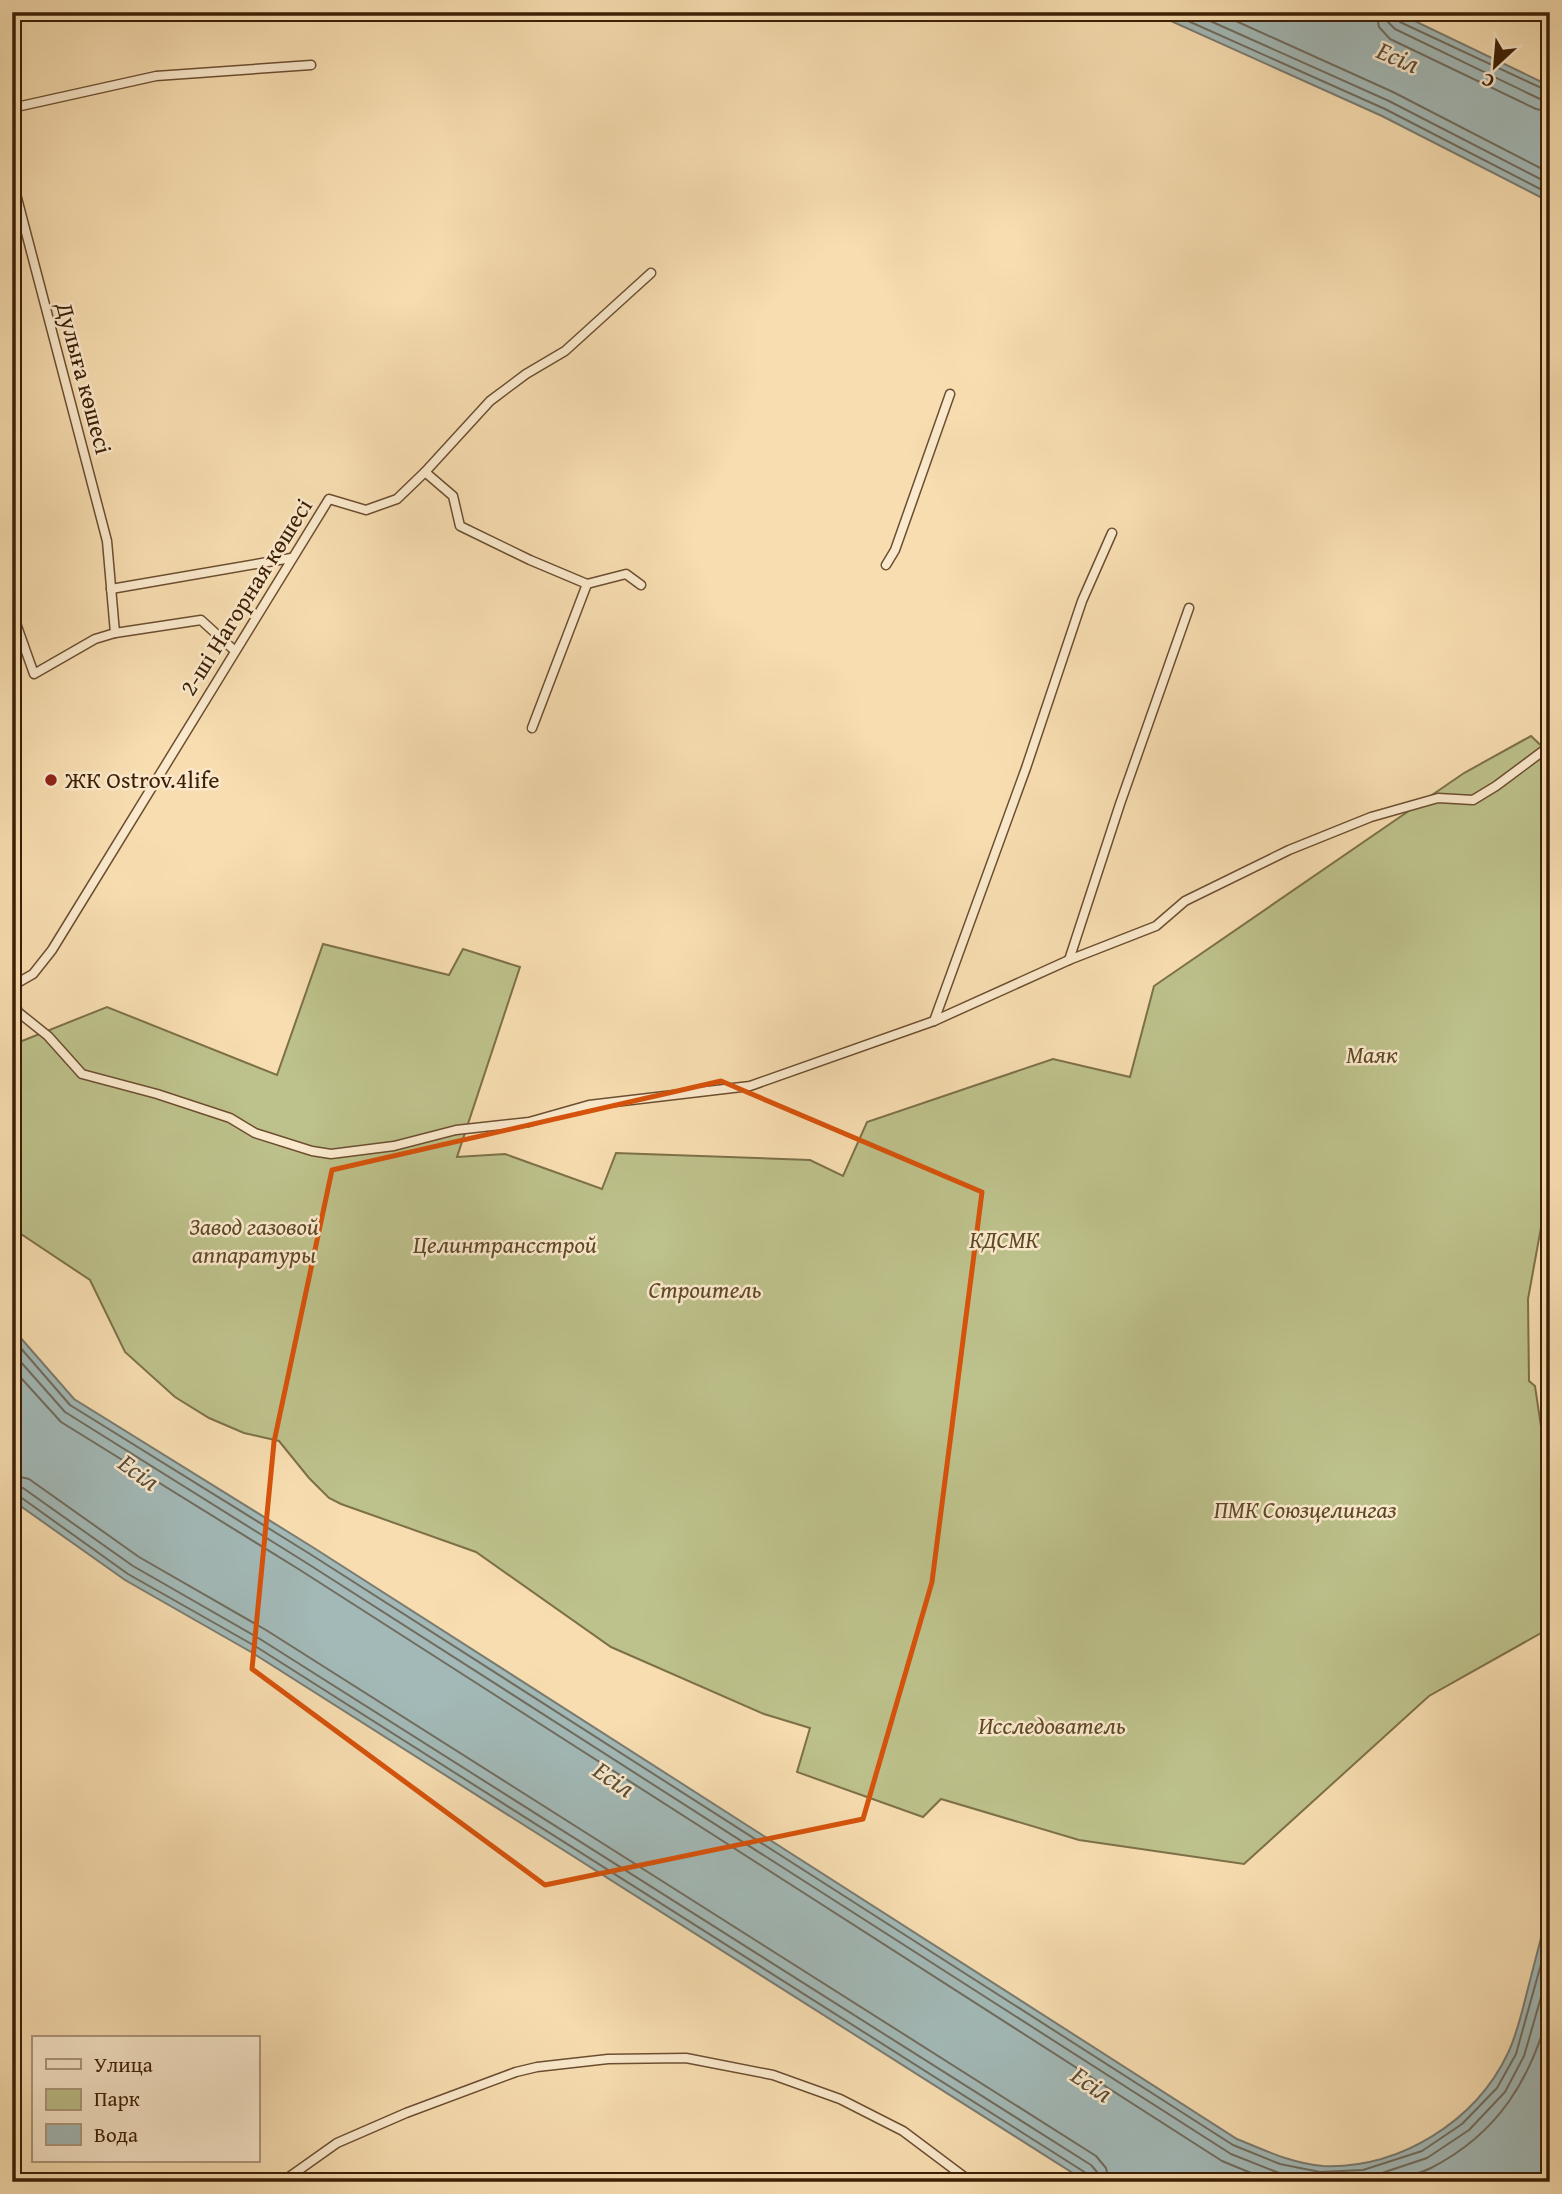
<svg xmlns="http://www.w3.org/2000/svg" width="1562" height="2194" font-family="'Gentium Book Plus',serif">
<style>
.green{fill:#bdc18b;stroke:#7d7048;stroke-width:2}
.water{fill:#a2b9b7;stroke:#7a7b70;stroke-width:2}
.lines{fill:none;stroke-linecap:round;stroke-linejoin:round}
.shore{stroke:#706c5e;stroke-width:2}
.minor-casing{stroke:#6c4e30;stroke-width:11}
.minor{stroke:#fae9cc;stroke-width:8}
.marked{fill:none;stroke:#d7530b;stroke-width:5;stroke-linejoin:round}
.poi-dot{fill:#8f2418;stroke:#fae9cc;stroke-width:2.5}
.labels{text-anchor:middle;stroke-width:5;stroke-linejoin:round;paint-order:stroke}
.street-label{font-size:24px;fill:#3d1f05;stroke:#fae9cc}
.poi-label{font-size:24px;fill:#3d1f05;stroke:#fae9cc;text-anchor:start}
.park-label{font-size:24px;font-style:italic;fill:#5d4826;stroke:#fae9cc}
.water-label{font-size:26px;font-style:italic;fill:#5b4d3a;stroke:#fae9cc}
</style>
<rect width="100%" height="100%" fill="#f7ddb0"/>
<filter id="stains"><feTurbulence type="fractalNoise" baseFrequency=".00286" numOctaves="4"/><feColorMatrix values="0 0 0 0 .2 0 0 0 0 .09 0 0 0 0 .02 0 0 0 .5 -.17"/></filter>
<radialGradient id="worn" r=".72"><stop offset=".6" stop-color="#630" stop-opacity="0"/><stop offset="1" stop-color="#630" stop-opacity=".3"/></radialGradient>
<polygon class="green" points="1531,736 1550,754 1550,1178 1528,1299 1529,1381 1535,1386 1550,1487 1550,1628 1429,1696 1244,1864 1079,1840 941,1799 923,1817 797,1772 810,1728 764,1714 611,1647 476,1552 341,1504 329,1498 309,1478 279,1441 244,1433 209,1418 175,1397 125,1352 90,1280 18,1232 17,1043 107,1007 277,1075 323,944 449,975 463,949 520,967 457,1157 505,1154 602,1189 616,1153 810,1160 843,1176 867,1122 1053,1059 1130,1077 1154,986 1464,773"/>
<g class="water">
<polygon points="111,12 373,12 345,17 286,14 270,20 240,21 154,18"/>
<polygon points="479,12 656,12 618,18"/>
<polygon points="1151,12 1396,12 1550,86 1550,202 1382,116"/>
<path d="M12 1328 74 1399 314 1548 1237 2139C1264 2150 1293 2164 1323 2166 1400 2169 1476 2121 1508 2053 1517 2034 1522 2012 1527 1992 1535 1962 1542 1933 1550 1904V2182H1087L251 1652 125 1580 12 1500Z"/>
</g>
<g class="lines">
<g class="shore">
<polyline points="174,12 239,14 270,12"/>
<polyline points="1168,12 1385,109 1550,194"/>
<polyline points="1190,12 1389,101 1550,184"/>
<polyline points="1216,12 1393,92 1550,173"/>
<polyline points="1376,12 1379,27 1390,39 1536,109 1550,112"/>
<polyline points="1386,12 1388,22 1395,29 1540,99 1550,101"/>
<polyline points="1395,12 1400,22 1550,92"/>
<polyline points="12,1338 70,1405 310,1554 1233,2145 1280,2164 1320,2172 1363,2170 1422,2151 1462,2124 1497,2088 1516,2054 1550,1932"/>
<polyline points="12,1352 65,1412 305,1562 1231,2154 1279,2173 1322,2181 1367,2178 1427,2158 1469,2130 1505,2092 1524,2056 1550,1966"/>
<polyline points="12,1368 61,1422 300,1570 1222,2161 1273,2182"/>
<polyline points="12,1475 29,1479 139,1557 266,1630 1096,2156 1106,2168 1109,2182"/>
<polyline points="12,1486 23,1488 133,1566 260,1639 1091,2165 1097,2172 1099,2182"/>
<polyline points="12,1494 19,1496 128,1574 255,1646 1086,2173 1090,2182"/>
<path d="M1390 2182C1403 2177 1419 2174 1431 2168 1499 2133 1531 2079 1550 2008"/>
</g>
<g class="minor-casing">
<g id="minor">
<polyline points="12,108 156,76 311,65"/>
<polyline points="12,179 107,541 115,633 201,620 235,651"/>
<polyline points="425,472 453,496 460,526 530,560 587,584 626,574 641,585"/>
<polyline points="886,565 895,550 950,394"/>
<polyline points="111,589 291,558"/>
<polyline points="12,612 34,674 95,639 115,633"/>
<polyline points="532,728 587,584"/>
<polyline points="1069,960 1120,804 1189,608"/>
<polyline points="12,986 33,974 52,950 329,499 366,510 397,499 425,472 490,401 526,374 565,351 651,273"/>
<polyline points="12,995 18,1012 48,1036 82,1074 157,1094 230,1118 255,1133 312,1151 331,1154 394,1146 456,1130 529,1122 589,1105 750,1086 934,1021 1069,960 1156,926 1185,901 1289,850 1371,817 1438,798 1473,800 1496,786 1543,751 1550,743"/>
<polyline points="934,1021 1026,768 1082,601 1112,533"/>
<polyline points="282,2182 337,2143 406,2113 516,2072 537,2067 608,2059 686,2058 773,2075 840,2099 903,2131 971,2182"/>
</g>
</g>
<use href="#minor" class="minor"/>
</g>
<path class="marked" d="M721 1081 982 1192 932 1582 863 1819 545 1885 252 1669 274 1442 332 1170Z"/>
<circle class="poi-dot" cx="51" cy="780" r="7"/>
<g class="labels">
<g class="street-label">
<text transform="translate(84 378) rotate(75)" y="8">Дулыға көшесі</text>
<text transform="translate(246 597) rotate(-58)" y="8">2-ші Нагорная көшесі</text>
</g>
<g class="poi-label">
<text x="65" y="788">ЖК Ostrov.4life</text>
</g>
<g class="park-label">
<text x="1372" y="1063">Маяк</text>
<text x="254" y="1235">Завод газовой<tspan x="254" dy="28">аппаратуры</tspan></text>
<text x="1004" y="1248">КДСМК</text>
<text x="505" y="1253">Целинтрансстрой</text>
<text x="705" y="1298">Строитель</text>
<text x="1305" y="1518">ПМК Союзцелингаз</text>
<text x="1052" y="1734">Исследователь</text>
</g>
<g class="water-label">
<text transform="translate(1398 57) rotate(23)" y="9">Есіл</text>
<text transform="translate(139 1472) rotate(36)" y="9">Есіл</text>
<text transform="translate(614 1779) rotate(34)" y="9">Есіл</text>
<text transform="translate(1092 2084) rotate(34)" y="9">Есіл</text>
</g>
</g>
<rect width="1562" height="2194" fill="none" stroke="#f7ddb0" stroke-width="42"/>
<rect x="14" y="14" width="1534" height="2166" fill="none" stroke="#3d1f05" stroke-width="3.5"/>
<rect x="21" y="21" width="1520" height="2152" fill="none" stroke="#3d1f05" stroke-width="2"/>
<rect x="32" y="2036" width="228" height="126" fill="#fae9cc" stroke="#ae987c" stroke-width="2"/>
<rect x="46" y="2059" width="35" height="10" fill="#fae9cc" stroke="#ae987c" stroke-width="2"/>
<text x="94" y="2072" font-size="21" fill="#3d1f05">Улица</text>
<rect x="46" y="2089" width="35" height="21" fill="#bdc18b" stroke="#ae987c" stroke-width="2"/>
<text x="94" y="2106" font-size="21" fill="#3d1f05">Парк</text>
<rect x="46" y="2124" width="35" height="21" fill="#a2b9b7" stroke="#ae987c" stroke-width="2"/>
<text x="94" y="2142" font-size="21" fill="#3d1f05">Вода</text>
<g transform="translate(1495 66) rotate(206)" stroke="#fae9cc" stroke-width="5" paint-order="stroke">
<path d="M0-5L12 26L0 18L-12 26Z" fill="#3d1f05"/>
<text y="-10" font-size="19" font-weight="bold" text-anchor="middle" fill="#3d1f05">С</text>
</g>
<rect width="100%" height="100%" filter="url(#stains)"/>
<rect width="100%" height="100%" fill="url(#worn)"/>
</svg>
